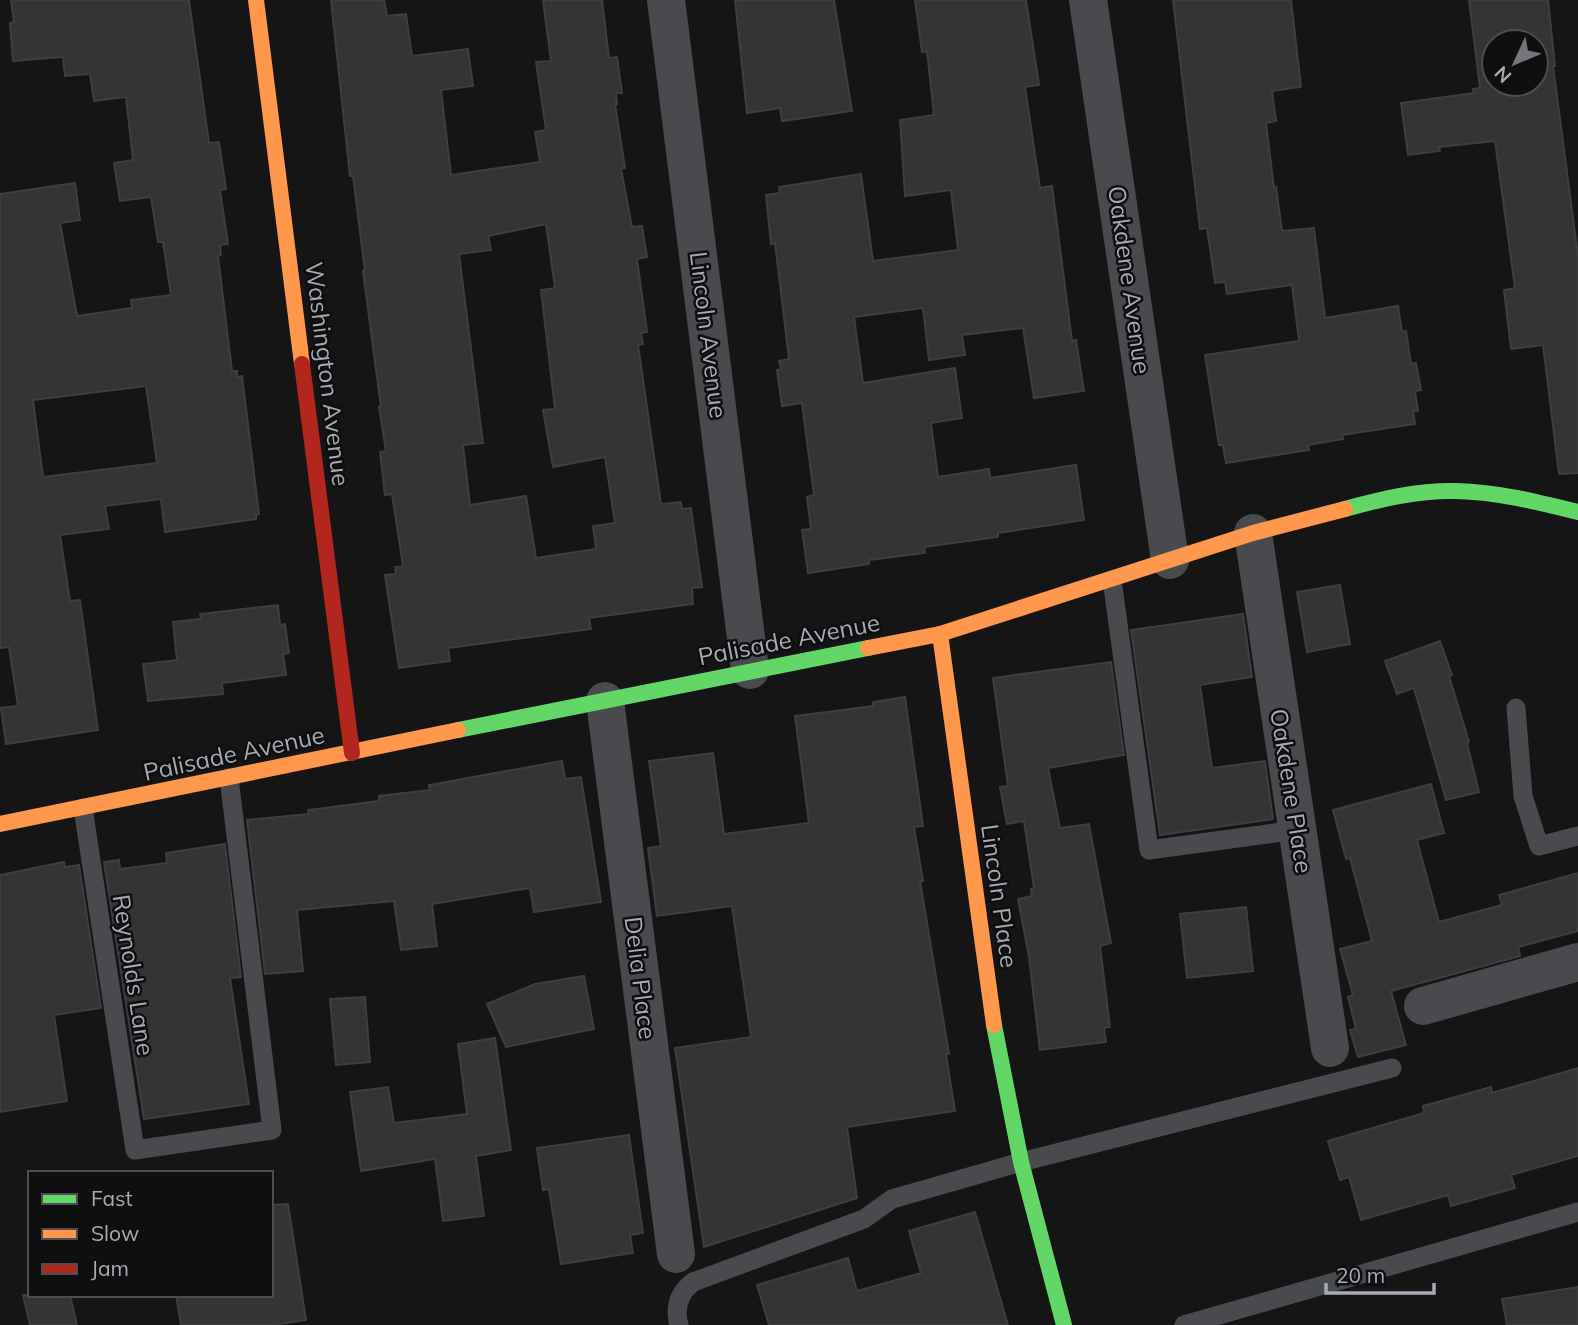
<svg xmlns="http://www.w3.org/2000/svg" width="1578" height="1325" font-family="Mulish,sans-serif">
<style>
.building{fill:#343435;stroke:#3d3e41;stroke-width:2;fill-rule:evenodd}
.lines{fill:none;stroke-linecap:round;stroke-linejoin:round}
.lane{stroke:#494a4d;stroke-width:19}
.street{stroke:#494a4d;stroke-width:38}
.fast{stroke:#63d668;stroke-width:16}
.slow{stroke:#ff974d;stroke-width:16}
.jam{stroke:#b3261e;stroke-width:16}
.labels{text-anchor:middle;stroke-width:5;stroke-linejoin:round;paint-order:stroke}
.street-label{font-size:24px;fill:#a6acb5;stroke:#0f0f10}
</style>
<rect width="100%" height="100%" fill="#151515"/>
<g class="building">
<path d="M11 0H189L209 143 219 142 226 189 220 190 228 244 220 245 221 255 218 256 232 371H237V377L242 376 259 514 256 515V519L165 532 161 499 105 506 109 529 60 535 70 601 80 600 98 730 6 744 1 708 18 706 9 647 0 648V194L75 183 80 220 60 223 77 316 132 308 131 300 171 295 163 242H158L151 197 120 201 114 163 133 160 126 97 94 101 90 74 65 76 63 57 13 61 10 23 14 22ZM146 386 157 463 43 477 33 400Z"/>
<path d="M331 0H384L387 16 406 14 412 56 468 49 473 86 441 90 451 175 540 162 535 132 546 130 536 62 551 61 543 0H602L609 58 617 57 622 93H616L617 104H615L625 168 621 169 632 227 642 226 647 257 637 259 647 332 641 333 643 344 638 345 661 504 681 502 682 509 691 508 702 587 692 588 693 604 589 618 591 629 448 648 450 661 399 668 385 575 396 574 395 567 403 566 392 494 385 495 380 452 386 451 379 407H381L363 271H365L353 176H350ZM546 224 555 288 541 290 555 409 543 410 553 467 605 457 615 523 593 526 596 549 536 558 526 496 470 505 463 445 483 443 459 254 491 250 488 236Z"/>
<polygon points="735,0 834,0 852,111 782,121 780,108 747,113"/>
<polygon points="915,0 1026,0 1039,85 1025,87 1040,188 1052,186 1072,341 1076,340 1084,391 1034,398 1023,328 962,335 965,355 929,360 923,308 854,317 863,383 955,368 962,418 931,423 938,477 989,469 990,478 1076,465 1084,520 998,533 998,537 924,547 925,553 869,560 869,564 808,573 802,530 811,529 807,497 814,495 802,403 782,406 777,370 781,369 779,361 789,359 775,243 771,244 766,195 780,193 779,187 861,174 873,261 958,250 951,190 905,196 900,120 934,115 927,51 922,52"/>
<polygon points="1173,0 1291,0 1301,87 1272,91 1276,121 1266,123 1274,188 1276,187 1282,231 1314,228 1325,318 1398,306 1402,332 1406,331 1411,364 1416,363 1421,390 1415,391 1418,411 1413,411 1415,424 1342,435 1343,439 1308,445 1309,450 1226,463 1223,445 1219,445 1205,355 1299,341 1292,285 1227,294 1225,282 1215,283 1207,228 1200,229"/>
<path d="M1469 0H1548L1555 66H1553L1578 256V473L1559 474 1543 345 1511 349 1504 290 1515 288 1495 141 1439 147 1440 151 1408 155 1401 103 1474 93 1473 89 1480 88ZM1494 42H1536V84H1494Z"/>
<polygon points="1340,585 1350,644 1307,652 1297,592"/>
<polygon points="278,605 280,625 285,624 289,653 283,654 286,675 222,683 223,694 148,701 143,664 177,660 173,622 201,619 200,614"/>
<polygon points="1243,614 1252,677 1200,685 1212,768 1265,761 1273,819 1160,835 1131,630"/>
<polygon points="1440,641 1452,675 1449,676 1469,742 1467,743 1479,792 1446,800 1414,688 1397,694 1385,661"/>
<polygon points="1111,662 1124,755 1048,768 1060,828 1089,824 1111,943 1100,946 1110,1027 1104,1028 1106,1042 1040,1050 1029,957 1018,899 1032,896 1031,889 1034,888 1024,821 1007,824 1000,787 1008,786 993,678"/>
<polygon points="905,697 923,826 914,827 923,881 920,881 949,1054 946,1054 955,1111 847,1127 857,1198 704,1247 675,1048 751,1037 732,906 657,916 648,848 661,846 649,761 713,753 724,834 809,823 795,716 873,706 873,702"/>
<polygon points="562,761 565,779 581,777 601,902 534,912 530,888 432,904 437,946 401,950 394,901 297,910 303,971 265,974 247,820 309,814 308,810 379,801 379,796 430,790 429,785"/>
<polygon points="1431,784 1444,833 1417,840 1439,922 1502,905 1499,895 1578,873 1578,931 1518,947 1520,956 1391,991 1406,1045 1358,1057 1350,1030 1356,1029 1348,997 1353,995 1340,949 1372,941 1350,858 1346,859 1333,810"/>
<polygon points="225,844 241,977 230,978 249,1104 144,1119 104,862 119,860 120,869 167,863 166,853"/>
<polygon points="64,862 65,867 79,865 101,1008 54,1015 67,1101 0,1112 0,875"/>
<polygon points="1246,907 1253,971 1187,978 1180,914"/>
<polygon points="584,976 594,1029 506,1047 487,1004 535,984"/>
<polygon points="365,997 370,1062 336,1065 330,999"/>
<polygon points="495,1038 511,1150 476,1156 484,1216 443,1221 435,1159 361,1171 350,1092 388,1087 394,1123 467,1114 458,1044"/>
<polygon points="1578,1068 1578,1156 1511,1175 1515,1188 1451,1206 1448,1195 1361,1220 1349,1177 1340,1180 1328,1141 1424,1113 1423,1106 1491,1087 1492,1093"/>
<polygon points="629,1135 643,1233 630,1235 633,1253 561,1264 549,1189 543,1190 537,1148"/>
<polygon points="288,1204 306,1320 272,1325 181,1325 176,1295 271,1295 271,1205"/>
<polygon points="975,1212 1008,1325 769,1325 757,1285 848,1258 857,1291 921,1273 909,1231"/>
<polygon points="1578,1287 1578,1325 1507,1325 1502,1299"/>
<polygon points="23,1295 70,1295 77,1325 30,1325"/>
</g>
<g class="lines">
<g class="lane">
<polyline points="1112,580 1149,850 1297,830"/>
<polyline points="1516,708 1523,796 1539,846 1578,836"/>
<polyline points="83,808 135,1150 272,1130 229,778"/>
<path d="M679 1325C674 1307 679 1293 693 1282L864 1219 892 1199 1021 1162 1392 1068"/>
<polyline points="1184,1325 1578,1212"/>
</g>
<g class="street">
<polyline points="666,0 750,670"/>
<polyline points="1088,0 1170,560"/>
<polyline points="1253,533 1330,1048"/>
<polyline points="605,701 676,1254"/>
<polyline points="1423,1006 1578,962"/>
</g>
<g class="fast">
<path d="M1345 509C1381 499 1419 490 1456 491 1498 492 1538 502 1578 512"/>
<polyline points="458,730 868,648"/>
<polyline points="994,1025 1021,1162 1064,1325"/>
</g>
<g class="slow">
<polyline points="256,0 302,364"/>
<polyline points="940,634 994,1025"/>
<polyline points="868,648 940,634 1253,533 1345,509"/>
<polyline points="0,824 458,730"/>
</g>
<polyline class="jam" points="302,364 352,753"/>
</g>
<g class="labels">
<g class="street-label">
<text transform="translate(1129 280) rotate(82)" y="8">Oakdene Avenue</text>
<text transform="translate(708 335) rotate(83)" y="8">Lincoln Avenue</text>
<text transform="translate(327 374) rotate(83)" y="8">Washington Avenue</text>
<text transform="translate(789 640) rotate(-11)" y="8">Palisade Avenue</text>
<text transform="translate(234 754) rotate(-12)" y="8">Palisade Avenue</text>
<text transform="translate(1291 791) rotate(81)" y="8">Oakdene Place</text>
<text transform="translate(999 896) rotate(82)" y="8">Lincoln Place</text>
<text transform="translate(133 975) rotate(81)" y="8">Reynolds Lane</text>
<text transform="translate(640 978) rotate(83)" y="8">Delia Place</text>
</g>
</g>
<rect x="28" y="1171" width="245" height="126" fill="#0f0f10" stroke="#4b4e52" stroke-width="2"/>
<rect x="42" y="1194" width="35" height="10" fill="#63d668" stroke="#4b4e52" stroke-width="2"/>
<text x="91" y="1206" font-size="21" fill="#a6acb5">Fast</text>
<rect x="42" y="1229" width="35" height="10" fill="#ff974d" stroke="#4b4e52" stroke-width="2"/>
<text x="91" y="1241" font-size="21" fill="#a6acb5">Slow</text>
<rect x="42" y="1264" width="35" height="10" fill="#b3261e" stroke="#4b4e52" stroke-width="2"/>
<text x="91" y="1276" font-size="21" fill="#a6acb5">Jam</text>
<g transform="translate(1515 63) rotate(226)"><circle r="33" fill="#0f0f10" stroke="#4b4e52" stroke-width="2"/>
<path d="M0-5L12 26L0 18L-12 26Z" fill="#73777d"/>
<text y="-10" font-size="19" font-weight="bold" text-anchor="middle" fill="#a6acb5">N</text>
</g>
<path d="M1326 1283v10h108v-10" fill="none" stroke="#a6acb5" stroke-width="3.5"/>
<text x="1336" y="1283" font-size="21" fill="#a6acb5" stroke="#0f0f10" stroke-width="5" paint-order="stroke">20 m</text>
</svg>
